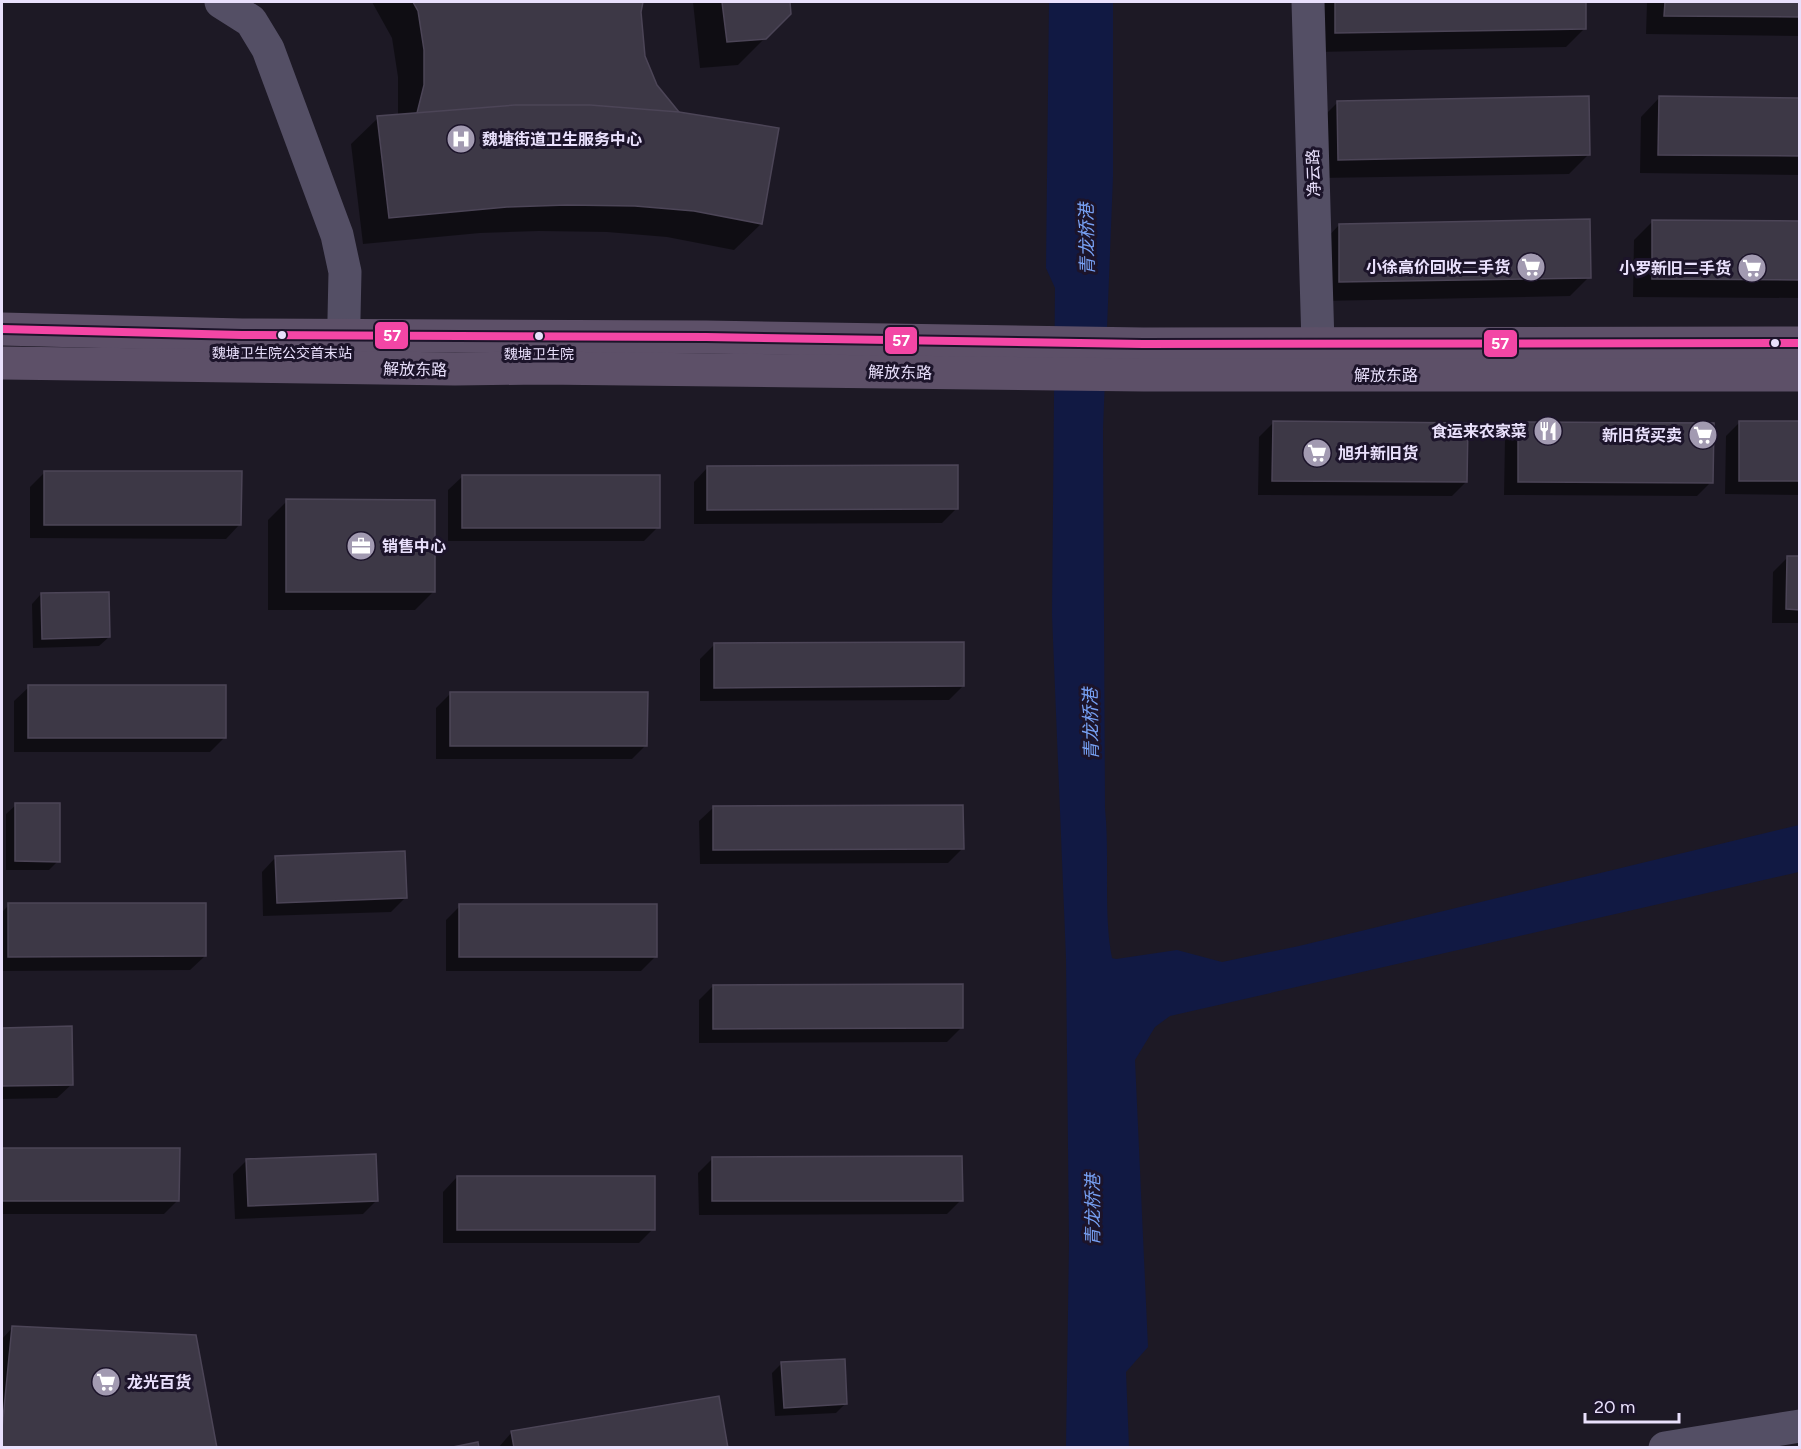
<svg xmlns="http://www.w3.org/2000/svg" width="1801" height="1449" font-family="Figtree,'Noto Sans SC',sans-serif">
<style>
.water{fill:#111943}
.shadow{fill:#0007}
.building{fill:#3d3846;stroke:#4c4557;stroke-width:1.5}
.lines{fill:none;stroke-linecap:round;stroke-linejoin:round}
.minor{stroke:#544f65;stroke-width:33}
.major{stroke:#5d5068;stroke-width:33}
.bus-1-casing{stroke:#1c142a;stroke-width:12}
.bus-1{stroke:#f346a5;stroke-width:8}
.bus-dot{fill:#e9e0fc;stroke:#1c142a;stroke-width:2}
.labels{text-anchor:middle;stroke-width:6;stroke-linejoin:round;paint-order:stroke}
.bus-label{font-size:14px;fill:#e9e0fc;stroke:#1c142a}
.poi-label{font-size:16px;font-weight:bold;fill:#e9e0fc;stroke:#1c142a;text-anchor:start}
.street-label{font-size:16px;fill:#e9e0fc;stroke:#1c142a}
.water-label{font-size:18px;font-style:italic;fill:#77a0f3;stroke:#1c142a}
.line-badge{stroke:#1c142a;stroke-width:2}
.badge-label{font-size:16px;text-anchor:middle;font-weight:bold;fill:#fff}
</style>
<rect width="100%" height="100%" fill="#1d1925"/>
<path class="water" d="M1049 2H1113V177L1103 429 1105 809C1110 856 1103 913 1112 958L1116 959 1177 950 1222 962 1299 946 1799 825V872L1170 1016 1155 1027 1135 1060 1148 1347 1126 1372 1129 1447H1066L1069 1243 1066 958 1052 615 1055 288 1046 268Z"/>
<g class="shadow">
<polygon points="372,2 641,2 640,12 644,56 656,86 761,224 734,250 667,237 607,232 539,231 480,233 363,244 351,144 378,118 397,116 398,113 398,77 392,38"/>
<polygon points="693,2 789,2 790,13 738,65 700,68"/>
<polygon points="1316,2 1584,2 1585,28 1566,47 1317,52"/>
<polygon points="1647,2 1800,2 1800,36 1646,34"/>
<polygon points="1659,98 1800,99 1800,175 1640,173 1641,117"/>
<polygon points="1338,102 1588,155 1569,174 1320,178 1319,121"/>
<polygon points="1653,221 1800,223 1800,298 1633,297 1634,240"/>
<polygon points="1339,225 1589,277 1570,296 1321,301 1321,244"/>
<polygon points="1740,422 1800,423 1800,495 1725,494 1726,436"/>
<polygon points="1273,423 1466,482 1452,496 1258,495 1259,437"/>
<polygon points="1519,424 1711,482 1697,496 1504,495 1505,438"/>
<polygon points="708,467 956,509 942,523 694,524 694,482"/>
<polygon points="44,473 240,524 226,539 30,538 30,487"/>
<polygon points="463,476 658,527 644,541 448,541 448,490"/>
<polygon points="287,501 434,591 415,610 268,610 268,520"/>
<polygon points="1787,558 1800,558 1800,623 1772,623 1773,572"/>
<polygon points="41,594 109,637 99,646 33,648 32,604"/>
<polygon points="714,645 963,686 949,700 700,701 700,659"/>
<polygon points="29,687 224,738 210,752 14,752 14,701"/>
<polygon points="450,694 646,745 632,759 436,759 436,708"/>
<polygon points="16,805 58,861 49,870 6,870 6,814"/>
<polygon points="714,807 962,849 948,863 700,864 699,821"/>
<polygon points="276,857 406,897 391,912 263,916 262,872"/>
<polygon points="9,905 205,956 190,970 2,971 2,912"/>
<polygon points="460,906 655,957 641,971 446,971 446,920"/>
<polygon points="713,986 961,1028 947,1042 699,1043 699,1000"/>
<polygon points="71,1028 72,1084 57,1098 2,1099 2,1029"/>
<polygon points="2,1149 178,1149 178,1200 164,1214 2,1214"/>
<polygon points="713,1158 961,1200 947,1214 699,1215 698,1173"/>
<polygon points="247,1160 377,1200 363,1214 235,1219 233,1174"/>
<polygon points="457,1177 653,1229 639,1243 443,1243 443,1192"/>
<polygon points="13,1327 216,1448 2,1448 2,1339"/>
<polygon points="782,1363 845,1404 836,1413 775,1416 772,1373"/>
<polygon points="512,1432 726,1448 498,1448"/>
</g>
<g class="building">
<polygon points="413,2 643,2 641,12 645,56 657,85 679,112 417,113 424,85 424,50 418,11"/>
<polygon points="722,2 790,2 791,14 766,39 727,42"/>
<polygon points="1335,2 1586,2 1586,29 1335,33"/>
<polygon points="1665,2 1800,2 1800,17 1664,16"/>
<polygon points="1589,96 1590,155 1338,160 1337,101"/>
<polygon points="1659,96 1800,98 1800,156 1658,155"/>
<polygon points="515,105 590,105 679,112 779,128 762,224 694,211 635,206 567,205 507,207 389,218 377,116"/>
<polygon points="1590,219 1591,278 1339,282 1339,224"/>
<polygon points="1652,220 1800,221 1800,280 1652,279"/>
<polygon points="1273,421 1468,423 1467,482 1272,481"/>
<rect x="1739" y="421" width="61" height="60"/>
<polygon points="1518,422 1714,423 1713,483 1518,482"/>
<polygon points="958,465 958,509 707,510 707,466"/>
<polygon points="44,471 242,471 241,525 44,525"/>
<rect x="462" y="475" width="198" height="53"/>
<polygon points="286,499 435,500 435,592 286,592"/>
<polygon points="1787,556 1800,556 1800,610 1786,609"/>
<polygon points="109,592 110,637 42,639 41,593"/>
<polygon points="964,642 964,686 714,688 714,643"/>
<rect x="28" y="685" width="198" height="53"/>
<polygon points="450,692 648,692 647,746 450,746"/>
<polygon points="15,803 60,803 60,862 15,861"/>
<polygon points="963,805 964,849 713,850 713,806"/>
<polygon points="405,851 407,898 277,903 275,856"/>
<polygon points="8,903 206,903 206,956 8,957"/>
<rect x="459" y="904" width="198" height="53"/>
<polygon points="963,984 963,1028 713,1029 713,985"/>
<polygon points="72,1026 73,1085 2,1086 2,1028"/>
<polygon points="2,1148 180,1148 179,1201 2,1201"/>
<polygon points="376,1154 378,1201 248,1206 246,1159"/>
<polygon points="962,1156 963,1201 712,1201 712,1157"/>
<rect x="457" y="1176" width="198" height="54"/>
<polygon points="12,1326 196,1335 217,1448 2,1448 2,1429"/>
<polygon points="845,1359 847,1404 784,1408 781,1362"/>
<polygon points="719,1396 728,1448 514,1448 511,1431"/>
<polygon points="478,1442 479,1448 448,1448"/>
</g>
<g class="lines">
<g class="minor">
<polyline points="221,2 251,21 268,49 337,235 345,272 343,363"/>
<polyline points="1308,2 1318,344"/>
<polyline points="1665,1448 1800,1426"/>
</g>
<g class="major">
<polyline points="2,329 242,335 706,337 1143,344 1800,343"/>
<polyline points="2,363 455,369 540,368 1144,375 1800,375"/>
</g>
<g class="bus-1-casing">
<polyline id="bus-1" points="2,329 242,335 706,337 1143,344 1800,343"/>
</g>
<use href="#bus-1" class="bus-1"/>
</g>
<defs>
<g id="hospital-disc" transform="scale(1.5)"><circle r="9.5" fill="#a29ab1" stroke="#1c142a"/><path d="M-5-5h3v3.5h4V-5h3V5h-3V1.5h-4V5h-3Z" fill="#fff"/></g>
<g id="supermarket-disc" transform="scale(1.5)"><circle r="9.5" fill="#a29ab1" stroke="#1c142a"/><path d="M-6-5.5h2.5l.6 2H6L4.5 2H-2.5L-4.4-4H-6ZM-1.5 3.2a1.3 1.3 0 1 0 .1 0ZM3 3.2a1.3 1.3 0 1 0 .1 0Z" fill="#fff"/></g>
<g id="restaurant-disc" transform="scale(1.5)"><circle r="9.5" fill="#a29ab1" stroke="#1c142a"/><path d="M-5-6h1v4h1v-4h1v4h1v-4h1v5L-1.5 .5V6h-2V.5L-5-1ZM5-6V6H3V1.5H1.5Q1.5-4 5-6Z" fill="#fff"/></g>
<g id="office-disc" transform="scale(1.5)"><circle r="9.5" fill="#a29ab1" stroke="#1c142a"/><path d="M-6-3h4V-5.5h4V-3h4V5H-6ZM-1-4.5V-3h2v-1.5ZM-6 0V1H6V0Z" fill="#fff"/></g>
</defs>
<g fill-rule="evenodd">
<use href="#hospital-disc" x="461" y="139"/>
<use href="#supermarket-disc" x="1531" y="267"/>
<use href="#supermarket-disc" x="1752" y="268"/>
<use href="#restaurant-disc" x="1548" y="431"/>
<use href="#supermarket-disc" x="1703" y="435"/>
<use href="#supermarket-disc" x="1317" y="453"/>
<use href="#office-disc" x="361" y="546"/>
<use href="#supermarket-disc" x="106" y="1382"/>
</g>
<g class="bus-dot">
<circle cx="282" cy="335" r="5"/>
<circle cx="539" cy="336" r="5"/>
<circle cx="1775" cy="343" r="5"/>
</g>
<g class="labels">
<g class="bus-label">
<text x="282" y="358">魏塘卫生院公交首末站</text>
<text x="539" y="359">魏塘卫生院</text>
</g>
<g class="poi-label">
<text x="482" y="145">魏塘街道卫生服务中心</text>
<text x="1510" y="273" text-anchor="end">小徐高价回收二手货</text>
<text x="1731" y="274" text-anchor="end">小罗新旧二手货</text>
<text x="1527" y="437" text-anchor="end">食运来农家菜</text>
<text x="1682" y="441" text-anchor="end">新旧货买卖</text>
<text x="1338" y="459">旭升新旧货</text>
<text x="382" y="552">销售中心</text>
<text x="127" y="1388">龙光百货</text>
</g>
<g class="street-label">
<text transform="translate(1313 173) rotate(-92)" y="6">净云路</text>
<text transform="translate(415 369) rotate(1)" y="6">解放东路</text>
<text transform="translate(900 372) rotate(1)" y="6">解放东路</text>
<text x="1386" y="381">解放东路</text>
</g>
<g class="water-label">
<text transform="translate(1087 239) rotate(-91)" y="6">青龙桥港</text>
<text transform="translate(1091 724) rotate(-91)" y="6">青龙桥港</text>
<text transform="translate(1093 1210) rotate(-90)" y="6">青龙桥港</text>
</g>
</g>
<g class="line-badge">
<rect x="374" y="321" width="35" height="29" rx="6" fill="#f346a5"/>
<rect x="884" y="326" width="34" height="29" rx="6" fill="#f346a5"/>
<rect x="1483" y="329" width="35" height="29" rx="6" fill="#f346a5"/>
</g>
<g class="badge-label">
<text x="392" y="341">57</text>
<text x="901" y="346">57</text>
<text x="1500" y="349">57</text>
</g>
<rect width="1801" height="1449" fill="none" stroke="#e9e0fc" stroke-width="6"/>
<path d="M1585 1413v9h94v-9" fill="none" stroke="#e9e0fc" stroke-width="3"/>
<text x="1594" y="1413" font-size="18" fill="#e9e0fc" stroke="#1c142a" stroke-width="4.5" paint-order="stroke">20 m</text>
</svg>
